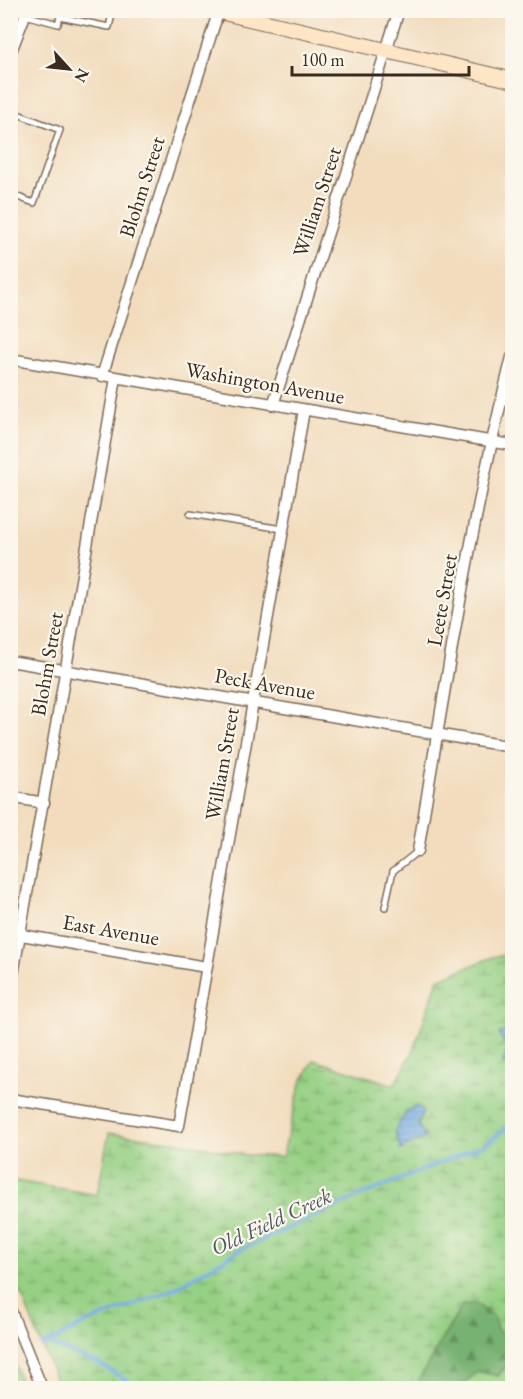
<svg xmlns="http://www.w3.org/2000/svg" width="523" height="1399" font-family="'EB Garamond',serif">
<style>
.green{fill:#96d084;stroke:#687d51;stroke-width:1.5}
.forest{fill:url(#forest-firs);stroke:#5a6e48;stroke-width:1.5}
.wetland{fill:url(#wetland-marsh);stroke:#687d51;stroke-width:1.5}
.water{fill:url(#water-rules);stroke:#586b80;stroke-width:1.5}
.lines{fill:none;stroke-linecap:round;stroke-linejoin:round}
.stream{stroke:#74ace3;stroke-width:4}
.lane-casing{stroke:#7b6856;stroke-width:8}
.street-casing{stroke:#7b6856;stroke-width:13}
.secondary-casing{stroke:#7b6856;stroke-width:17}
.lane{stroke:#fff;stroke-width:5}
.street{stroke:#fff;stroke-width:10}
.secondary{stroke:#fde5c5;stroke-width:15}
.labels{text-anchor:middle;stroke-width:4.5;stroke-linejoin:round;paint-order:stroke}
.street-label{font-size:21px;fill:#3b2a1e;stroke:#fbf7ec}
.water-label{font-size:22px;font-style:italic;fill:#4f5863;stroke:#fbf7ec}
</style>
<defs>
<pattern id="forest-firs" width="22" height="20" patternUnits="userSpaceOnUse" patternTransform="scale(1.5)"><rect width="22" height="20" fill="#78b272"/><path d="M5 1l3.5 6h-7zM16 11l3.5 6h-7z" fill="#64915d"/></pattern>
<pattern id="wetland-marsh" width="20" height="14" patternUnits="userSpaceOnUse" patternTransform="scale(1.5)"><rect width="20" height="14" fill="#96d084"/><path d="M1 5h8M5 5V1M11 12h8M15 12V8" fill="none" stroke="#7ca96b"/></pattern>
<pattern id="water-rules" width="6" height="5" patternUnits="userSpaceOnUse" patternTransform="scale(1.5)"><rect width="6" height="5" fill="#74ace3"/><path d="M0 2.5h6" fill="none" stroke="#608cb7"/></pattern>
</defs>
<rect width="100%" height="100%" fill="#fbf7ec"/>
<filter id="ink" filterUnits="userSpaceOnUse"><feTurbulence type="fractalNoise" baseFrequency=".0167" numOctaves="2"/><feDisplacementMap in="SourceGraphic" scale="12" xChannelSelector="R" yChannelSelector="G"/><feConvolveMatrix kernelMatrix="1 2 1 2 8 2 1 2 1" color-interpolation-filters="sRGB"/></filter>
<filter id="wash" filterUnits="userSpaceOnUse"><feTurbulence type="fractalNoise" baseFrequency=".008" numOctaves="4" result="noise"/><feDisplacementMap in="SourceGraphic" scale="24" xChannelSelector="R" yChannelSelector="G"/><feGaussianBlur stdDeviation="1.35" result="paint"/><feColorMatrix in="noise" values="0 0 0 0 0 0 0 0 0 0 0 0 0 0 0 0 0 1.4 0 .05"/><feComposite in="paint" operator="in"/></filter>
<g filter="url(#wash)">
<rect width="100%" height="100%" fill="#f2dcbd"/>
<g class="green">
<polygon points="10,1355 11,1355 23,1388 11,1388"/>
<polygon points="512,1359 512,1388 460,1388 477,1371 498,1376"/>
</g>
<polygon class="forest" points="475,1303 493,1316 509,1336 512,1332 512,1359 498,1376 478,1371 460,1388 415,1388 423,1372 462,1305"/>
<polygon class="wetland" points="512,954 512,1031 500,1033 508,1049 503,1063 512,1065 512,1332 509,1337 498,1331 493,1316 475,1303 462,1305 423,1372 415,1388 59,1388 11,1269 10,1180 97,1195 109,1133 179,1142 246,1155 282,1157 301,1083 314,1060 394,1085 413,1052 438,979 493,957"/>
<g class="water">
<polygon points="512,1031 512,1065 503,1063 508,1049 499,1033"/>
<polygon points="417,1106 423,1111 418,1125 426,1137 401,1150 395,1130 407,1111"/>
</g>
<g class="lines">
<g class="stream">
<polyline points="49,1344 100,1364 139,1388"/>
<polyline points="42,1346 87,1323 174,1289 240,1250 362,1195 486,1144 512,1123"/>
<polyline points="10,1360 16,1357"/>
</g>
</g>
</g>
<g filter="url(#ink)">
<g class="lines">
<g class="lane-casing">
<g id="lane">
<polyline points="25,15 58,24 62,10"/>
<polyline points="60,17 109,27 113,10"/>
<polyline points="10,111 60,130 34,203 10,194"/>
<polyline points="190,514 282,529"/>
<polyline points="385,907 393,871 418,851"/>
</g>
</g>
<g class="street-casing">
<g id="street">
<polyline points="10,54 27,10"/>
<polyline points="10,359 512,445"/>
<polyline points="102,376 219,10"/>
<polyline points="273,405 399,10"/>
<polyline points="10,661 512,747"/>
<polyline points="10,797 44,803"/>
<path d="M418 851C445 686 471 519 512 357"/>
<polyline points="10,933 206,967"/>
<polyline points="10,992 116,378"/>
<polyline points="10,1099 179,1126 304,410"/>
<polyline points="10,1309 42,1388"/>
</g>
</g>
<g class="secondary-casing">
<polyline id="secondary" points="213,10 512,80"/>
</g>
<use href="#lane" class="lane"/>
<use href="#street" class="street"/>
<use href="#secondary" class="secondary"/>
</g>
</g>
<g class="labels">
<g class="street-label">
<text transform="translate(142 187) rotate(-72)" y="7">Blohm Street</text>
<text transform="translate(317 202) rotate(-72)" y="7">William Street</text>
<text transform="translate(265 383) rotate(10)" y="7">Washington Avenue</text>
<text transform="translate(442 600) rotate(-80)" y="7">Leete Street</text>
<text transform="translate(47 664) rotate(-80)" y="7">Blohm Street</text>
<text transform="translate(265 684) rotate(10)" y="7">Peck Avenue</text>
<text transform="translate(222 764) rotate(-80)" y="7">William Street</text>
<text transform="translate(111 930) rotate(10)" y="7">East Avenue</text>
</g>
<g class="water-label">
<text transform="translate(271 1221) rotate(-25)" y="8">Old Field Creek</text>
</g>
</g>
<rect width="523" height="1399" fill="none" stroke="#fbf7ec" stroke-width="36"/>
<g transform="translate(69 69) rotate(117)" stroke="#fbf7ec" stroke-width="4.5" paint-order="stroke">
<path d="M0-4.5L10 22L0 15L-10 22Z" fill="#3b2a1e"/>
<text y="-9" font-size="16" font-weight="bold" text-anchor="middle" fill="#3b2a1e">N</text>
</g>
<path d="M292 66v9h177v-9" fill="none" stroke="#3b2a1e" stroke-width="3"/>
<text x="301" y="66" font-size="18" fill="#3b2a1e" stroke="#fbf7ec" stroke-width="4.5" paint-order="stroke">100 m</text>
</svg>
